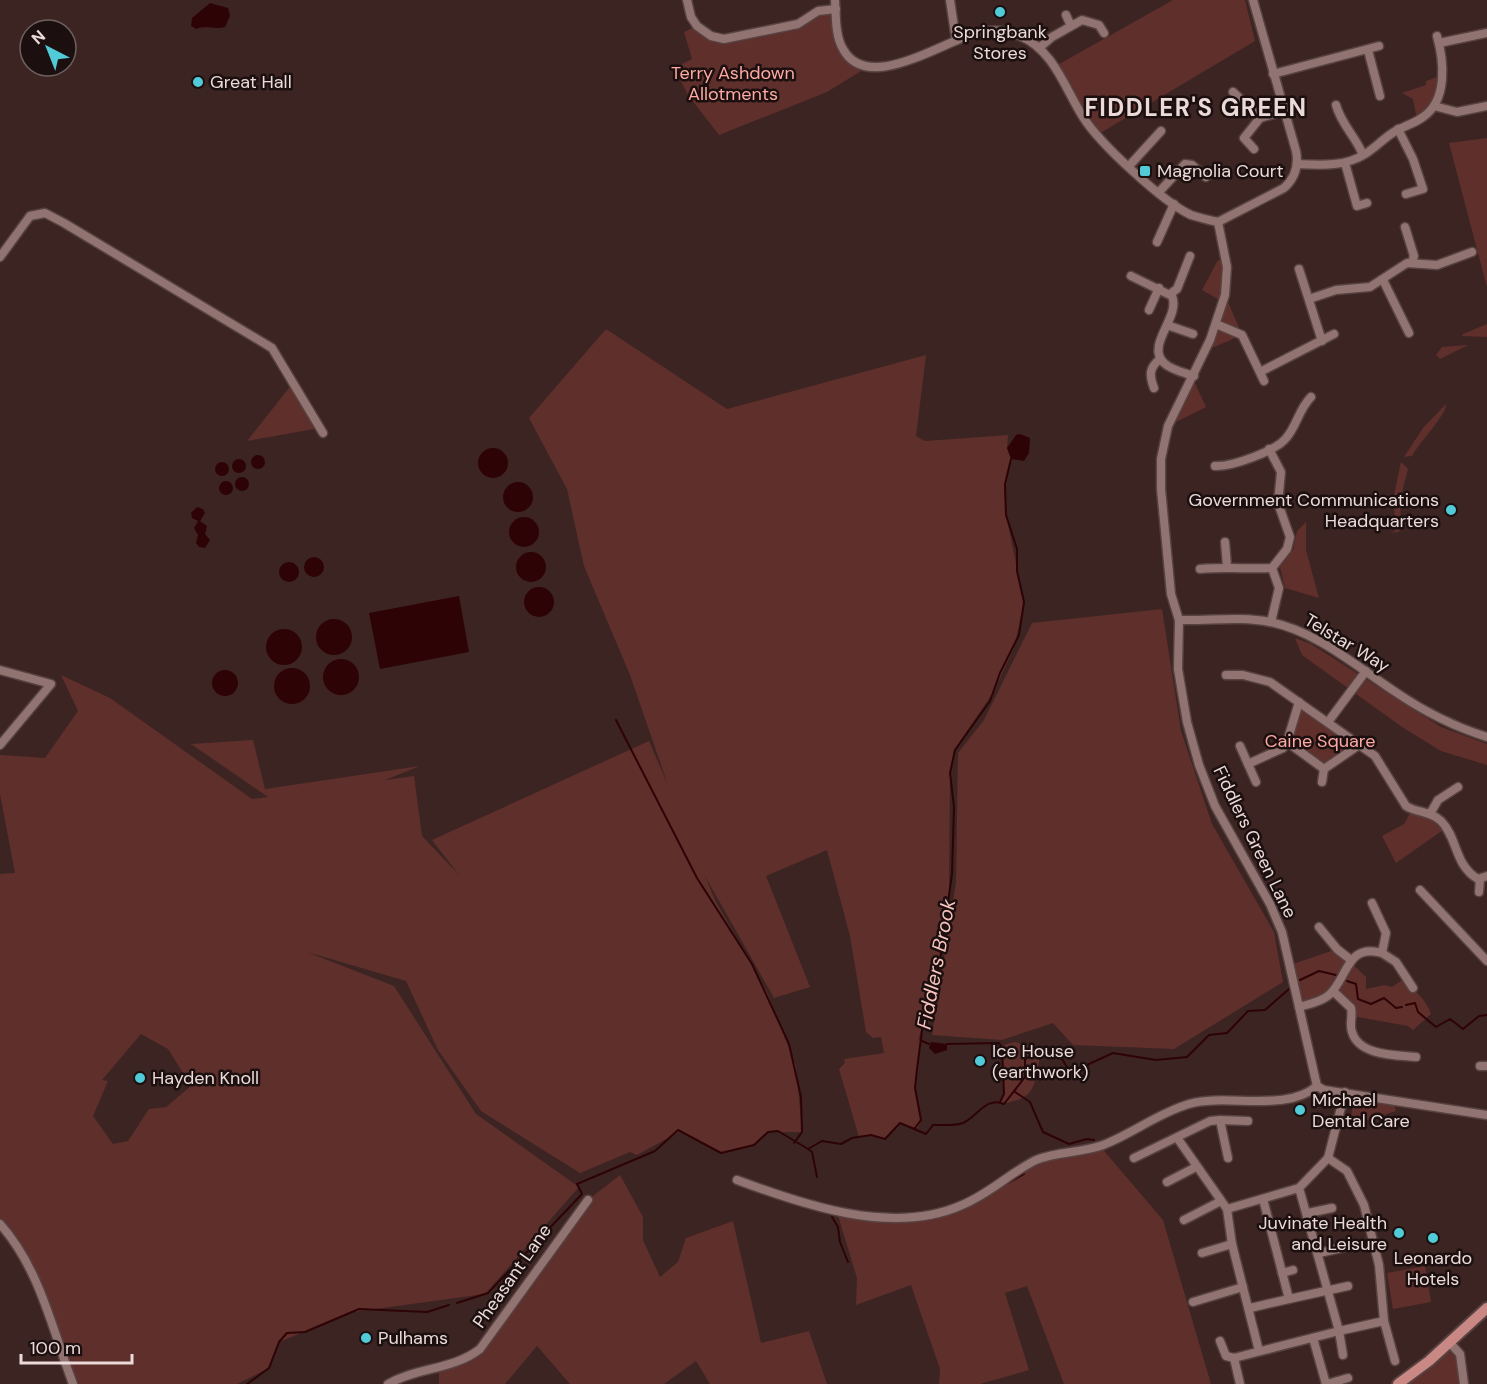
<svg xmlns="http://www.w3.org/2000/svg" width="1487" height="1384" font-family="'DM Sans',sans-serif">
<style>
.green{fill:#5f2f2c;fill-rule:evenodd}
.water{fill:#2e0305}
.lines{fill:none;stroke-linecap:round;stroke-linejoin:round}
.stream{stroke:#2e0305;stroke-width:2}
.minor-casing{stroke:#564240;stroke-width:11}
.major-casing{stroke:#564240;stroke-width:14}
.minor{stroke:#917471;stroke-width:8}
.major{stroke:#c98883;stroke-width:10}
.poi-dot{fill:#52cbd8;stroke:#1b100f;stroke-width:2}
.labels{text-anchor:middle;stroke-width:5;stroke-linejoin:round;paint-order:stroke}
.poi-label{font-size:18px;fill:#ebdad8;stroke:#1b100f;text-anchor:start}
.park-label{font-size:18px;fill:#fea9a3;stroke:#1b100f}
.street-label{font-size:18px;fill:#ebdad8;stroke:#1b100f}
.water-label{font-size:20px;font-style:italic;fill:#f9c4bf;stroke:#1b100f}
.district-label{font-size:24px;font-weight:bold;letter-spacing:1.5px;fill:#ebdad8;stroke:#1b100f}
</style>
<rect width="100%" height="100%" fill="#3c2422"/>
<g class="green">
<polygon points="1173,0 1245,0 1255,41 1097,135 1054,67"/>
<polygon points="836,9 840,44 866,68 827,92 719,135 688,95 674,68 692,59 684,32 697,26 719,39 798,24 809,15"/>
<polygon points="1442,75 1436,101 1417,120 1413,99 1402,93 1426,85 1426,81"/>
<polygon points="1487,138 1487,287 1449,143"/>
<polygon points="1218,260 1226,263 1225,295 1242,335 1205,351 1223,302 1202,290"/>
<polygon points="1487,324 1487,337 1462,336 1463,334"/>
<path d="M606 329 727 409 926 355 916 436 925 441 1008 435 1007 448 1011 459 1004 490 1006 515 1024 602 1014 648 994 691 954 750 950 773 949 894 939 967 918 1041 922 1037 915 1088 921 1120 918 1128 900 1124 885 1139 871 1135 859 1137 839 1069 845 1063 844 1059 884 1053 881 1037 873 1038 866 1032 850 936 827 850 766 876 810 987 774 998 705 876 715 900 767 992 796 1066 802 1132H768L754 1145 721 1153 679 1132 637 1155 630 1152 580 1173 481 1111 438 1050 406 981 307 952 394 986 476 1114 579 1187 485 1294 353 1312 279 1342 269 1368 237 1384H75L43 1297 0 1224V874L15 873 0 794V755L45 758 78 711 61 675 110 698 252 799 268 797 191 744 253 740 265 789 420 766 385 780 414 776 422 836 459 875 432 840 649 741 668 785 630 675 584 566 567 489 529 418ZM141 1034 168 1049 191 1086 166 1107 149 1109 128 1141 113 1144 93 1116 108 1081 102 1080Z"/>
<polygon points="1468,345 1440,359 1436,355 1442,347"/>
<polygon points="1193,379 1206,407 1168,426"/>
<polygon points="292,384 314,429 247,441"/>
<path d="M1446 404C1447 414 1419 443 1412 456L1404 457 1423 428Z"/>
<polygon points="1401,462 1408,469 1401,496 1394,495"/>
<polygon points="1394,500 1400,501 1401,525 1399,532 1390,533 1395,531"/>
<polygon points="1306,522 1306,550 1319,598 1285,588 1280,567 1293,550 1297,531"/>
<polygon points="1162,609 1181,731 1212,824 1274,932 1283,982 1174,1049 1073,1045 1053,1023 1002,1040 932,1035 956,882 958,753 984,720 1032,623"/>
<polygon points="1295,638 1311,644 1441,727 1487,744 1487,765 1441,751 1402,727 1302,655"/>
<polygon points="1299,702 1359,745 1324,769 1287,742"/>
<polygon points="1412,810 1446,828 1396,863 1382,836 1404,824"/>
<path d="M1337 949 1366 977V989L1385 985 1392 987 1405 978C1414 993 1425 996 1431 1014L1413 1030 1408 1026 1352 1016 1333 991 1299 1007 1290 965Z"/>
<path d="M1014 1042 1031 1046 1041 1054C1035 1075 1038 1096 1014 1101 1008 1103 1005 1104 1000 1102L1004 1093 1001 1046Z"/>
<polygon points="1359,1098 1393,1103 1396,1111 1349,1126 1353,1106"/>
<polygon points="1100,1146 1163,1220 1211,1384 1064,1384 1027,1286 1005,1293 1029,1370 980,1384 939,1384 940,1369 911,1285 856,1305 857,1278 837,1212 865,1216 945,1212 1035,1161"/>
<polygon points="620,1175 643,1217 643,1240 660,1277 678,1262 686,1238 733,1221 761,1343 809,1331 827,1384 710,1384 696,1361 664,1384 570,1384 537,1346 505,1384 439,1384 439,1367 474,1353 588,1200"/>
<polygon points="1425,1266 1431,1302 1393,1309 1387,1273"/>
<polygon points="1450,1343 1460,1354 1464,1384 1398,1384"/>
</g>
<g class="water">
<path d="M210 3 228 8 230 16 225 27C214 30 208 25 196 29L191 26 192 18Z"/>
<polygon points="1020,434 1030,438 1029,453 1024,461 1011,459 1007,448 1016,435"/>
<circle cx="493" cy="463" r="15"/>
<circle cx="258" cy="462" r="7"/>
<circle cx="239" cy="466" r="7"/>
<circle cx="222" cy="469" r="7"/>
<circle cx="242" cy="484" r="7"/>
<circle cx="226" cy="488" r="7"/>
<circle cx="518" cy="497" r="15"/>
<polygon points="197,507 203,509 205,513 200,521 207,526 205,534 210,540 205,548 199,547 196,543 198,535 194,528 198,521 192,518 191,513"/>
<circle cx="524" cy="532" r="15"/>
<circle cx="531" cy="567" r="15"/>
<circle cx="314" cy="567" r="10"/>
<circle cx="289" cy="572" r="10"/>
<circle cx="539" cy="602" r="15"/>
<polygon points="459,596 469,652 380,669 369,613"/>
<circle cx="334" cy="637" r="18"/>
<circle cx="284" cy="647" r="18"/>
<circle cx="341" cy="677" r="18"/>
<circle cx="292" cy="686" r="18"/>
<circle cx="225" cy="683" r="13"/>
<polygon points="931,1042 947,1044 947,1050 935,1054 929,1048"/>
</g>
<g class="lines">
<g class="stream">
<polyline points="616,720 697,878 752,964 789,1044 801,1097 802,1132 794,1143"/>
<polyline points="1300,980 1319,971 1336,975"/>
<polyline points="1347,981 1356,984 1358,999 1371,1004 1384,998 1396,1008 1402,1007"/>
<polyline points="1406,1005 1415,1003 1418,1012 1436,1027 1450,1019 1463,1029 1479,1016 1487,1015"/>
<polyline points="922,1041 929,1044"/>
<polyline points="947,1044 999,1043 1002,1047 1004,1094 1000,1102"/>
<polyline points="1015,1092 1030,1102 1043,1132 1069,1144 1087,1139 1094,1140"/>
<polyline points="915,1128 921,1120 915,1088 917,1069 923,1023 934,992 934,975 939,967 952,874 954,807 950,773 955,750 990,701 1000,673 1019,635 1024,602 1017,571 1017,549 1006,515 1005,484 1011,459"/>
<polyline points="808,1149 812,1152 817,1177"/>
<polyline points="997,1189 1024,1174"/>
<polyline points="832,1217 838,1227 840,1242 848,1262"/>
<path d="M457 1303 488 1293 582 1194 577 1184 655 1151 678 1130 721 1153 754 1145 768 1132 778 1131 808 1149 822 1141 841 1144 852 1138 871 1135 885 1139 900 1123 926 1134 933 1125C942 1125 955 1126 963 1123 977 1117 986 1096 1004 1104L1025 1077V1059L1036 1053 1038 1047 1058 1052 1068 1069H1078L1113 1053 1156 1060 1187 1057 1209 1035 1227 1033 1248 1011 1265 1010 1289 989"/>
<polyline points="247,1384 269,1368 279,1342 287,1333 305,1332 359,1309 427,1312 449,1305"/>
</g>
<g class="minor-casing">
<g id="minor">
<polyline points="687,0 691,17 697,26 711,36 724,39 798,24 818,11 836,9"/>
<path d="M835 0C836 15 835 36 843 49 868 95 944 40 980 32 993 29 1008 31 1020 36 1054 50 1065 89 1083 117 1100 144 1163 202 1191 215 1200 218 1209 220 1218 222"/>
<polyline points="950,0 956,40"/>
<polyline points="1066,15 1071,26"/>
<polyline points="1439,43 1487,33"/>
<polyline points="1039,48 1052,37 1082,20 1099,25 1104,33"/>
<polyline points="1368,50 1380,96"/>
<polyline points="1273,74 1379,46"/>
<polyline points="1233,92 1260,118 1285,111"/>
<path d="M1336 105C1341 124 1356 137 1363 155"/>
<polyline points="1434,106 1457,112 1487,106"/>
<polyline points="1398,129 1413,159 1423,189 1406,194"/>
<polyline points="1254,149 1244,138 1260,118"/>
<polyline points="1345,163 1357,206 1367,203"/>
<path d="M1297 164C1320 165 1345 167 1365 154 1375 148 1384 138 1394 132 1403 126 1414 124 1423 117 1448 100 1444 61 1437 36"/>
<polyline points="1129,166 1161,131"/>
<polyline points="1159,192 1185,164 1192,165 1206,177"/>
<polyline points="1218,222 1227,267 1225,295 1210,340 1168,426 1161,459 1161,489 1171,594 1179,620 1178,669 1187,722 1199,765 1215,806 1270,904 1282,932 1317,1086 1324,1090 1487,1115"/>
<path d="M1218 222 1284 188C1295 178 1299 166 1296 151L1253 0"/>
<polyline points="1405,227 1414,256 1412,262"/>
<polyline points="1157,242 1174,204"/>
<polyline points="0,257 30,216 45,213 64,223 272,348 323,433"/>
<polyline points="1299,269 1322,341"/>
<path d="M1131 276 1172 296C1181 317 1145 345 1164 363 1171 370 1185 373 1194 376"/>
<polyline points="1383,280 1409,333"/>
<polyline points="1170,294 1177,289 1190,256"/>
<polyline points="1309,299 1336,290 1370,287 1407,263 1437,265 1472,252"/>
<polyline points="1149,310 1159,288"/>
<polyline points="1216,324 1242,335 1264,381"/>
<polyline points="1167,325 1193,334"/>
<polyline points="1260,372 1334,334"/>
<path d="M1154 388C1149 375 1149 368 1160 359"/>
<path d="M1215 466C1231 467 1277 451 1287 437 1297 425 1299 409 1311 397"/>
<polyline points="1225,542 1227,566"/>
<path d="M1200 569C1225 567 1247 569 1272 568L1287 549 1290 537 1278 503 1281 472 1269 449"/>
<path d="M1179 620C1210 621 1239 616 1270 622 1318 632 1357 667 1397 693 1425 712 1455 727 1487 737"/>
<polyline points="1271,622 1279,588 1272,568"/>
<polyline points="0,670 51,684 0,745"/>
<path d="M1226 675H1243L1270 682 1375 756 1406 806C1417 813 1431 811 1441 821 1458 838 1454 865 1478 879L1487 876"/>
<polyline points="1299,702 1287,742 1324,769 1359,745"/>
<polyline points="1328,722 1366,671"/>
<polyline points="1240,746 1256,782"/>
<polyline points="1248,764 1283,748 1287,742"/>
<polyline points="1322,782 1324,769"/>
<polyline points="1430,814 1438,800 1458,787"/>
<polyline points="1420,890 1487,961"/>
<polyline points="1479,892 1480,880"/>
<polyline points="1319,927 1337,949 1351,960"/>
<polyline points="1382,953 1396,962 1413,988"/>
<path d="M1333 991 1351 1008C1353 1016 1349 1024 1352 1032 1359 1056 1396 1055 1416 1057"/>
<path d="M1299 1007C1309 1004 1321 1002 1329 995 1348 978 1346 943 1382 953L1386 933 1372 903"/>
<polyline points="1480,1066 1487,1066"/>
<polyline points="1220,1120 1248,1121"/>
<polyline points="1178,1139 1227,1209"/>
<polyline points="1134,1158 1210,1121 1220,1120 1228,1158"/>
<polyline points="1328,1158 1347,1171 1364,1205 1379,1265 1384,1321 1395,1361"/>
<path d="M737 1180C804 1205 893 1236 962 1205 989 1194 1010 1173 1036 1160 1058 1151 1082 1153 1103 1145 1132 1134 1158 1113 1189 1104 1227 1093 1286 1113 1317 1086"/>
<polyline points="1167,1182 1196,1167"/>
<polyline points="1308,1213 1332,1208"/>
<polyline points="1184,1220 1221,1201"/>
<path d="M0 1224C40 1269 52 1329 73 1384"/>
<polyline points="1202,1253 1232,1244"/>
<polyline points="1319,1253 1342,1248"/>
<polyline points="1282,1273 1293,1270"/>
<polyline points="1289,1299 1348,1286"/>
<polyline points="1193,1302 1243,1287"/>
<polyline points="1250,1308 1289,1299 1263,1199"/>
<polyline points="1313,1338 1326,1384"/>
<polyline points="1220,1341 1226,1356 1234,1358 1339,1331 1299,1188 1328,1158 1345,1092"/>
<polyline points="1450,1343 1460,1354 1464,1384"/>
<polyline points="1259,1351 1232,1244 1227,1209 1299,1188"/>
<polyline points="1343,1355 1339,1331 1384,1321"/>
<polyline points="1234,1358 1240,1384"/>
<path d="M388 1384C418 1367 453 1370 480 1349L588 1200"/>
<polyline points="1327,1384 1348,1378"/>
</g>
</g>
<g class="major-casing">
<polyline id="major" points="1398,1384 1429,1361 1487,1308"/>
</g>
<use href="#minor" class="minor"/>
<use href="#major" class="major"/>
</g>
<g class="poi-dot">
<circle cx="1000" cy="12" r="6"/>
<circle cx="198" cy="82" r="6"/>
<rect x="1139" y="165" width="12" height="12" rx="3"/>
<circle cx="1451" cy="510" r="6"/>
<circle cx="980" cy="1061" r="6"/>
<circle cx="140" cy="1078" r="6"/>
<circle cx="1300" cy="1110" r="6"/>
<circle cx="1399" cy="1233" r="6"/>
<circle cx="1433" cy="1238" r="6"/>
<circle cx="366" cy="1338" r="6"/>
</g>
<g class="labels">
<g class="poi-label">
<text x="1000" y="38" text-anchor="middle">Springbank<tspan x="1000" dy="21">Stores</tspan></text>
<text x="210" y="88">Great Hall</text>
<text x="1157" y="177">Magnolia Court</text>
<text x="1439" y="506" text-anchor="end">Government Communications<tspan x="1439" dy="21">Headquarters</tspan></text>
<text x="992" y="1057">Ice House<tspan x="992" dy="21">(earthwork)</tspan></text>
<text x="152" y="1084">Hayden Knoll</text>
<text x="1312" y="1106">Michael<tspan x="1312" dy="21">Dental Care</tspan></text>
<text x="1387" y="1229" text-anchor="end">Juvinate Health<tspan x="1387" dy="21">and Leisure</tspan></text>
<text x="1433" y="1264" text-anchor="middle">Leonardo<tspan x="1433" dy="21">Hotels</tspan></text>
<text x="378" y="1344">Pulhams</text>
</g>
<g class="park-label">
<text x="733" y="79">Terry Ashdown<tspan x="733" dy="21">Allotments</tspan></text>
<text x="1320" y="747">Caine Square</text>
</g>
<g class="street-label">
<text transform="translate(1347 643) rotate(31)" y="6">Telstar Way</text>
<text transform="translate(1255 842) rotate(64)" y="6">Fiddlers Green Lane</text>
<text transform="translate(512 1276) rotate(-55)" y="6">Pheasant Lane</text>
</g>
<g class="water-label">
<text transform="translate(936 964) rotate(-79)" y="7">Fiddlers Brook</text>
</g>
<g class="district-label">
<text x="1196" y="116">FIDDLER'S GREEN</text>
</g>
</g>
<g transform="translate(48 48) rotate(318)"><circle r="28" fill="#1b100f" stroke="#6e615f" stroke-width="1.5"/>
<path d="M0-4.5L10 22L0 15L-10 22Z" fill="#52cbd8"/>
<text y="-9" font-size="16" font-weight="bold" text-anchor="middle" fill="#ebdad8">N</text>
</g>
<path d="M21 1354v9h111v-9" fill="none" stroke="#ebdad8" stroke-width="3"/>
<text x="30" y="1354" font-size="18" fill="#ebdad8" stroke="#1b100f" stroke-width="4.5" paint-order="stroke">100 m</text>
</svg>
